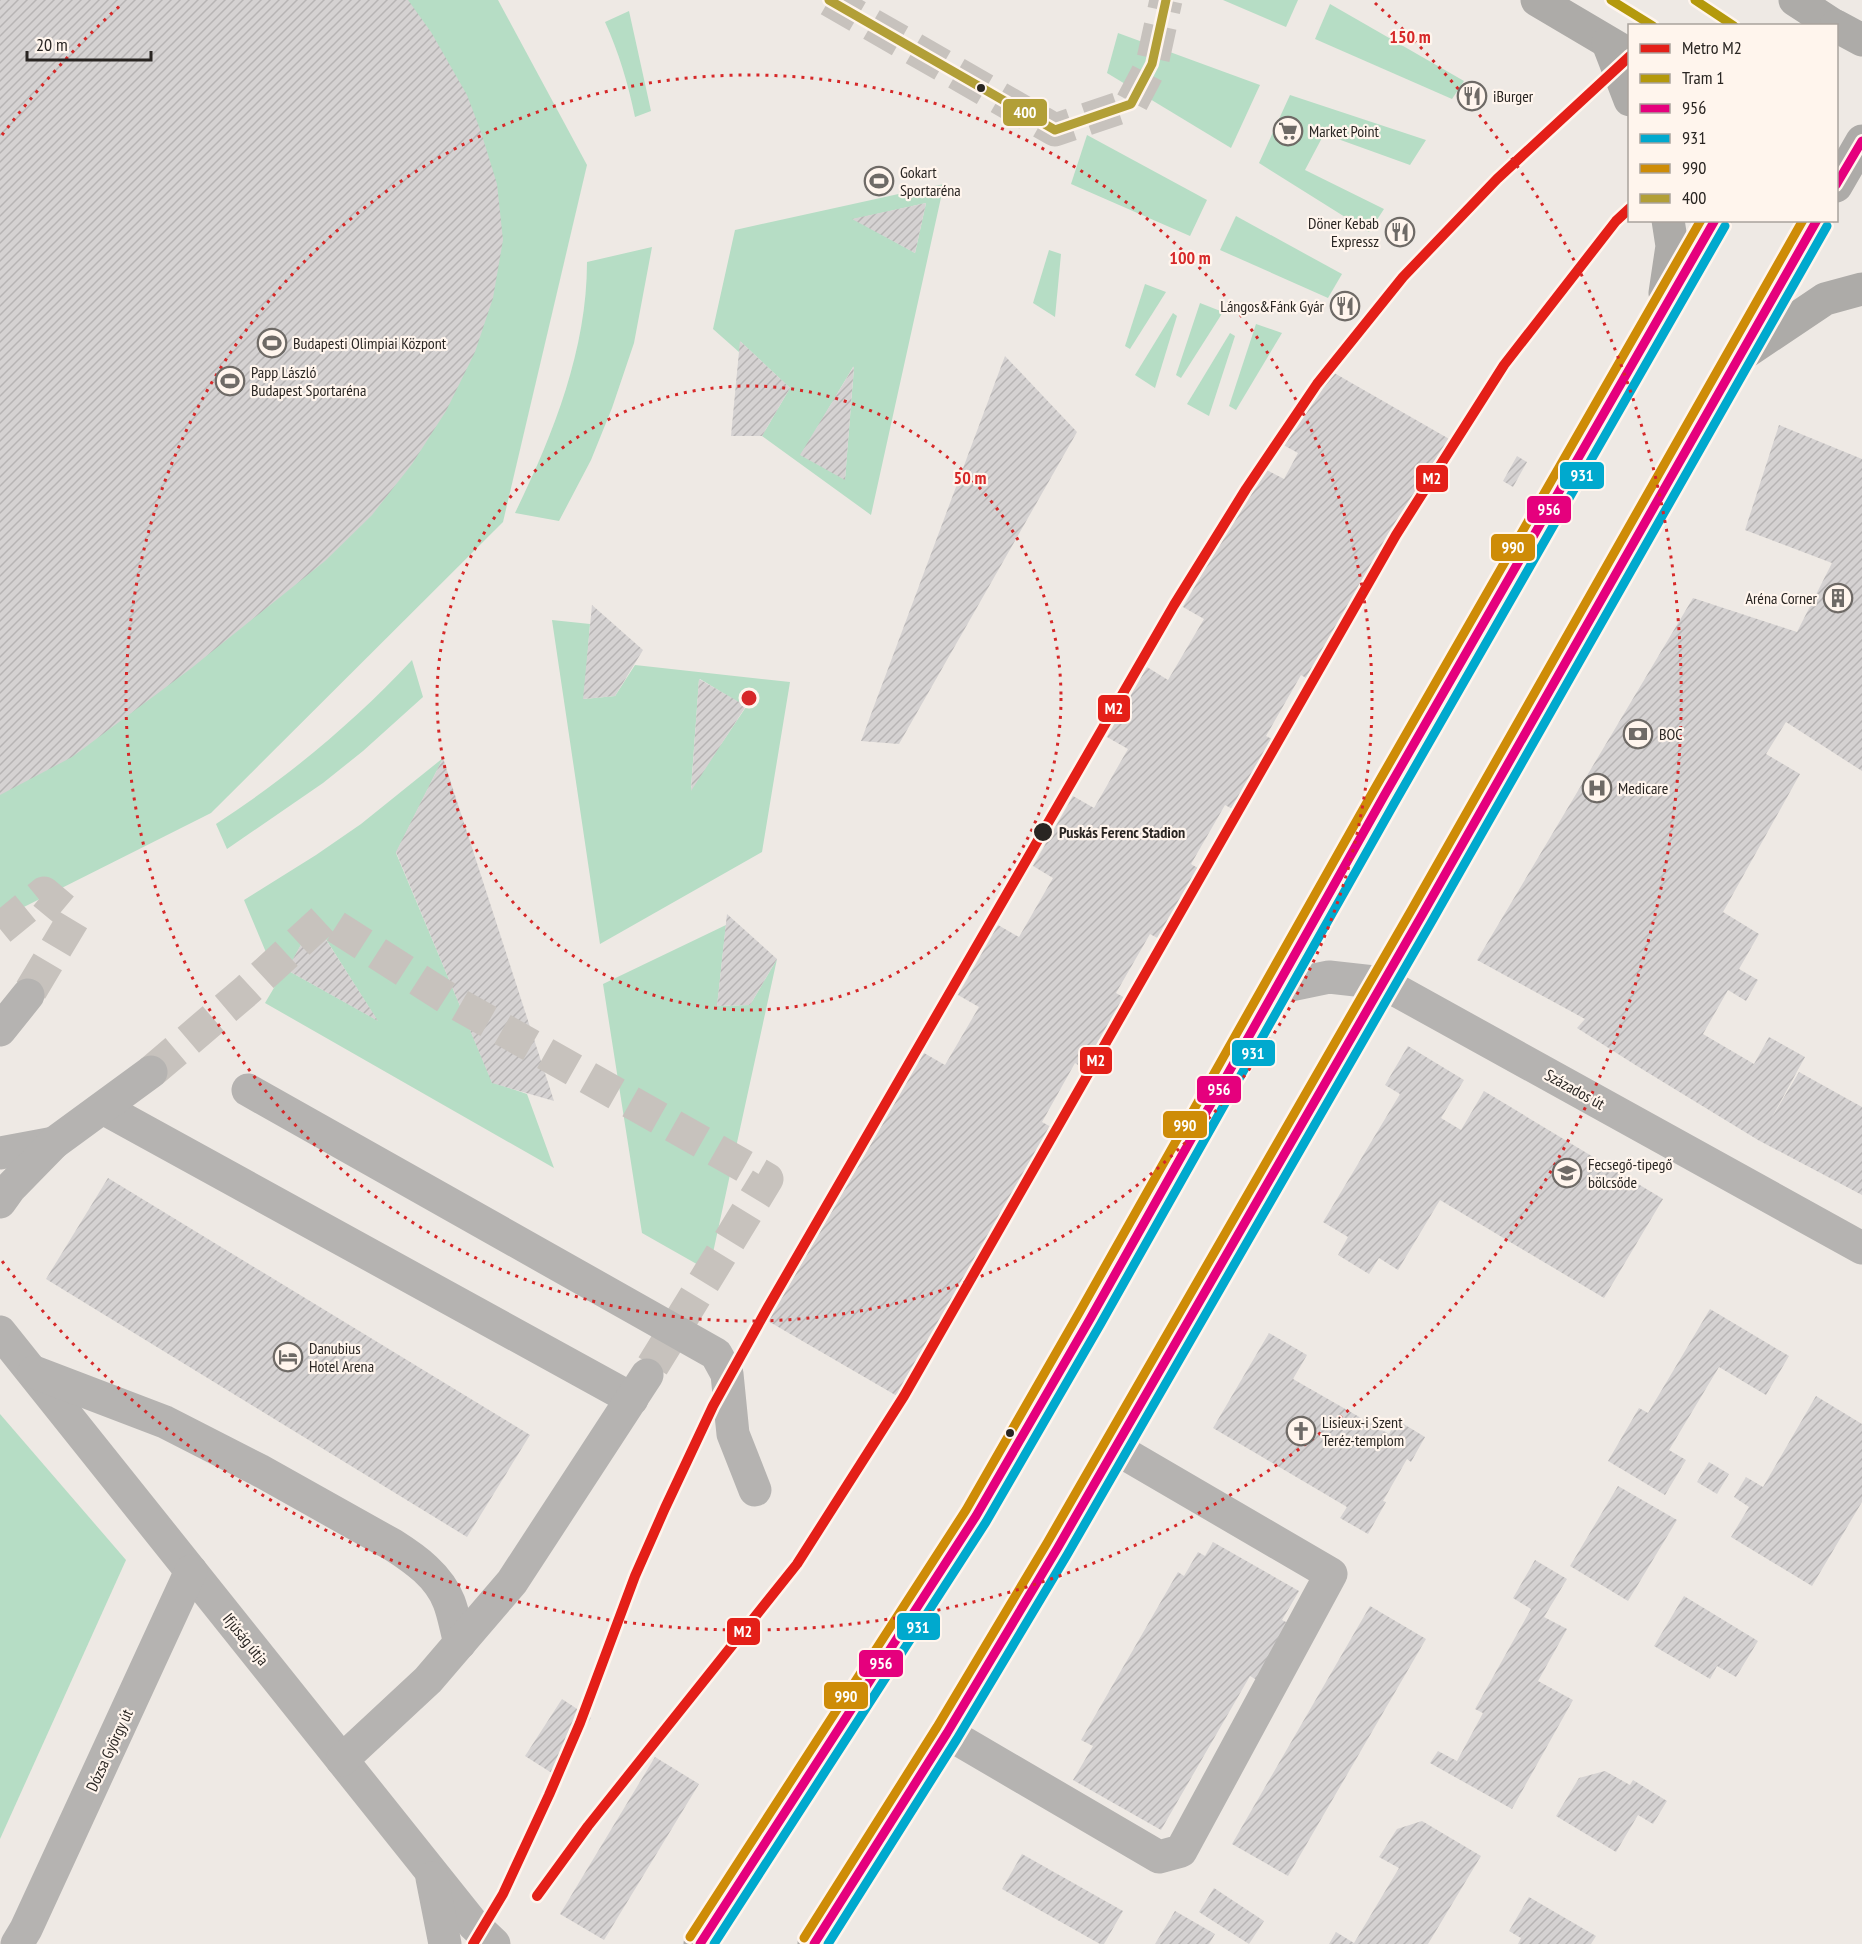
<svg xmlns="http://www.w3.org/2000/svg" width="1862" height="1944" font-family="'PT Sans Narrow',sans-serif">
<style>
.green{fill:#b6ddc5;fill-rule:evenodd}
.building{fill:url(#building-hatch)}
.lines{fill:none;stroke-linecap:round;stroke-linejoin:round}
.minor-tunnel{stroke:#c7c2bd;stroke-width:33;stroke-dasharray:33 16;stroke-linecap:butt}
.minor{stroke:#b5b3b1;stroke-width:33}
.major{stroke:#adaba8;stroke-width:33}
.bus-1-casing{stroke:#fff5ed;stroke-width:14}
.bus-2-casing{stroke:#fff5ed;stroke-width:14}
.bus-3-casing{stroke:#fff5ed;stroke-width:14}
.bus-4-casing{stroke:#fff5ed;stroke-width:14}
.bus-1{stroke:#e5007d;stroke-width:9}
.bus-2{stroke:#00a9ce;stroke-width:9}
.bus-3{stroke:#ce8c07;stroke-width:9}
.bus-4{stroke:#b29f37;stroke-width:9}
.tram-1-casing{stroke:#fff5ed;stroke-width:14}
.tram-1{stroke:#b4990c;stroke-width:9}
.metro-1-casing{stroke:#fff5ed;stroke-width:15}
.metro-1{stroke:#e41f18;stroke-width:10}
.ring{fill:none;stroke:#d62828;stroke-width:3;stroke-dasharray:3 6}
.bus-dot{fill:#292522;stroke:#fff5ed;stroke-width:2}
.labels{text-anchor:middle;stroke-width:4.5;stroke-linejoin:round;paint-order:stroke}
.poi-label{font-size:16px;fill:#292522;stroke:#fff5ed;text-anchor:start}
.stop-label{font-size:16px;font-weight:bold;fill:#292522;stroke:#fff5ed;text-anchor:start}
.street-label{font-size:16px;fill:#292522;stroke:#fff5ed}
.centre{fill:#d62828;stroke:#fff5ed;stroke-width:3}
.ring-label{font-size:18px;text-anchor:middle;font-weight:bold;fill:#d62828;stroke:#fff5ed;stroke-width:4.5;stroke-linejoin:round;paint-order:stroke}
.line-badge{stroke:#fff5ed;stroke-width:2}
.badge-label{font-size:16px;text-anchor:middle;font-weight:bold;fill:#fff}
</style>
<defs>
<pattern id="building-hatch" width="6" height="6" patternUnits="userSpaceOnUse" patternTransform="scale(1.5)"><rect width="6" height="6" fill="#d5d2d2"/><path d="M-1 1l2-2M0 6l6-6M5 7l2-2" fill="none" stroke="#b7b4b4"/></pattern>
</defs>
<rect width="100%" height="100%" fill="#eee9e4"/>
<g class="green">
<polygon points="0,0 498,0 587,165 503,522 211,813 0,919"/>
<polygon points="1223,0 1298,0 1286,27"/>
<polygon points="1330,4 1464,81 1452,99 1315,39"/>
<path d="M629 11 651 111 635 117C628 83 619 53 605 22Z"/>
<polygon points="1118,33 1260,85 1231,148 1107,73"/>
<polygon points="1290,95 1426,140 1410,165 1324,134 1305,170 1384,209 1369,232 1259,163"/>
<polygon points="1087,135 1207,200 1190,236 1071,184"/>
<path d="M944 184 871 515 762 436 790 388 741 342 739 352 713 329 735 230ZM926 203 915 253 854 219ZM853 367H854L845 479 801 455Z"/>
<polygon points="1236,216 1342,274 1328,298 1220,250"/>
<path d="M652 247 634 343 612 408 591 460 559 521 515 513C553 435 587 350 587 262Z"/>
<polygon points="1049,250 1061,254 1055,317 1033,303"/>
<polygon points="1145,284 1166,292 1130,349 1125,346"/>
<polygon points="1200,303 1223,312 1181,378 1176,375"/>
<polygon points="1173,313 1177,316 1155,388 1135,375"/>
<polygon points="1256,324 1282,333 1236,410 1229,406"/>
<polygon points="1230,333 1235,336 1209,416 1187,404"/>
<path d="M552 620 590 624 584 699 615 696 635 665 790 682 762 852 600 944ZM700 679 746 707 691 789 699 680Z"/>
<path d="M412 660 423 697 363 751 323 783 227 849 216 824C288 777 353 723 412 660Z"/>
<path d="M443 758 396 853 492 1082 527 1094 554 1168 265 1003 278 981 244 900 316 855 361 824ZM314 922H315L377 1020 287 970Z"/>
<polygon points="726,925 717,1006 750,1005 777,959 709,1271 642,1233 603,984"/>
<polygon points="0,1414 126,1560 0,1839"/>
</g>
<g class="building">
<polygon points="0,0 408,0 431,32 467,95 481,132 497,184 503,240 493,298 475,352 446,411 412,464 372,515 325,561 189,670 72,757 0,795"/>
<polygon points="926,203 915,253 852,219"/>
<polygon points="740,341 790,388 762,436 731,436"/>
<polygon points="1005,356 1077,432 899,744 861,741"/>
<polygon points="854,366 845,480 800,455"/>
<polygon points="1322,366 1451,440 1311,681 1301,675 1266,736 1276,741 1236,811 1225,805 1191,864 1201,870 1161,940 1150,934 1116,993 1127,999 1086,1070 1075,1063 1042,1122 1053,1128 897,1396 768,1321 924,1053 945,1065 979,1007 958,995 998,925 1019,937 1053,878 1033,866 1073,796 1094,808 1128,749 1107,737 1147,667 1168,680 1204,619 1183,607 1263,468 1284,479 1298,453 1278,442"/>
<polygon points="1779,425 1862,459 1862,771 1786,722 1766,754 1800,774 1723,912 1759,934 1739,969 1758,980 1746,1001 1728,990 1703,1034 1754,1064 1769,1037 1805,1057 1771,1119 1799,1072 1862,1107 1862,1195 1758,1140 1637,1066 1577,1028 1585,1019 1477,960 1693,598 1797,632 1832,563 1745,530"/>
<polygon points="1517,456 1527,462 1513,487 1503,481"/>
<polygon points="592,605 643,650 615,696 583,699"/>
<polygon points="699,679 746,706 691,791"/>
<polygon points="443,758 554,1101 492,1083 396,852"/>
<polygon points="727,914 777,959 750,1005 717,1006"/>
<polygon points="314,921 378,1021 287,970"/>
<polygon points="1408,1046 1464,1080 1441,1118 1461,1130 1484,1091 1663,1199 1604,1298 1440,1200 1398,1270 1379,1258 1369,1274 1338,1255 1348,1237 1323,1222 1400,1094 1385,1085"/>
<polygon points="108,1178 530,1435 467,1537 46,1279"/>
<polygon points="1710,1309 1789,1356 1766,1395 1719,1367 1669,1450 1686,1460 1665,1495 1608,1461 1639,1408 1648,1413"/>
<polygon points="1269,1333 1307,1355 1293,1379 1389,1434 1397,1420 1425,1437 1411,1462 1407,1459 1383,1501 1386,1502 1368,1534 1340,1518 1347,1507 1213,1428"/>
<polygon points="1816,1396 1862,1424 1862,1502 1812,1586 1731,1537 1749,1507 1734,1497 1746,1477 1763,1487"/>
<polygon points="1709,1462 1729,1474 1717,1494 1697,1482"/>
<polygon points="1618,1486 1677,1520 1628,1601 1570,1566"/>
<polygon points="1213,1542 1299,1591 1282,1620 1294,1626 1262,1683 1250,1676 1161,1830 1073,1780 1093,1746 1081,1740 1178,1572 1184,1576 1198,1552 1205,1556"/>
<polygon points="1535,1560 1567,1579 1544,1617 1567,1629 1538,1681 1573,1700 1512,1809 1430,1763 1438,1751 1457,1761 1483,1713 1475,1709 1531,1609 1513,1598"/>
<polygon points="1684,1596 1758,1641 1736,1677 1717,1666 1710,1679 1654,1646"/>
<polygon points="1370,1606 1426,1639 1288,1876 1232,1844"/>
<polygon points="562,1699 591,1718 555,1775 525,1756"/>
<polygon points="655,1757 699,1784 604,1940 560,1914"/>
<polygon points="1605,1771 1630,1785 1633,1780 1667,1801 1653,1824 1638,1815 1616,1852 1556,1816 1579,1778"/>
<polygon points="1422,1821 1481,1856 1428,1944 1329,1944 1336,1932 1354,1943 1399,1868 1379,1857 1397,1829"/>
<polygon points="1022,1854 1123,1911 1104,1944 1100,1944 1002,1889"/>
<polygon points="1214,1888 1264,1921 1249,1944 1199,1912"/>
<polygon points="1529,1897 1596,1936 1591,1944 1518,1944 1521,1938 1509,1931"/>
<polygon points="1175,1911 1215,1934 1209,1944 1155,1944"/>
</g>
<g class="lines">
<g class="minor-tunnel">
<polyline points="829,0 1055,130 1131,104 1152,64 1166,0"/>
<polyline points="0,929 44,893 74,918 28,995"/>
<polyline points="151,1072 246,991 324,919 447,998 767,1179 647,1375"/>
</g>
<g class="minor">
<polyline points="1276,988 1329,977 1383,983 1862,1248"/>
<polyline points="0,1030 28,995"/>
<polyline points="248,1090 716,1354 727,1374 733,1434 755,1490"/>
<polyline points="103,1108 632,1399"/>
<polyline points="0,1153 54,1143"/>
<polyline points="0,1202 10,1188 54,1143 151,1072"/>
<polyline points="0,1332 473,1924 494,1944"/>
<path d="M34 1372 165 1422 259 1470 393 1545C415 1559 439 1576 449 1602 454 1615 456 1629 460 1643"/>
<polyline points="947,1733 1159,1857 1181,1851 1331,1574 1115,1448"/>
<polyline points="342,1760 428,1680 512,1582 647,1375"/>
<polyline points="432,1878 445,1944"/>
<polyline points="17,1944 26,1929 191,1571"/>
</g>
<g class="major">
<polyline points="1537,0 1630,55"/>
<polyline points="1795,0 1835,26"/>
<polyline points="1836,26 1862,40"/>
<polyline points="1608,43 1630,100"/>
<polyline points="1836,186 1862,141"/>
<polyline points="1665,293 1672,246 1668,220"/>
<polyline points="1746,352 1825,299 1862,289"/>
<path d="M700 1944 976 1516C1079 1342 1176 1164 1275 988 1420 731 1567 476 1715 220"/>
<polyline points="814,1944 947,1733 1057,1549 1422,915 1817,220"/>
</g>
<g class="bus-1-casing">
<g id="bus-1">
<polyline points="1836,185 1862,141"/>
<polyline points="700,1944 976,1516 1090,1319 1384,796 1715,220"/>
<polyline points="814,1944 947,1733 1057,1549 1422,915 1817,220"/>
</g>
</g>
<g class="bus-2-casing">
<g id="bus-2">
<polyline points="714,1944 986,1522 1100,1325 1395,802 1725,226"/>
<polyline points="828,1944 957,1739 1067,1555 1432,921 1827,226"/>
</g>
</g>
<g class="bus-3-casing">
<g id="bus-3">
<polyline points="690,1937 966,1510 1079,1313 1374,790 1701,220"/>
<polyline points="804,1938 937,1727 1047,1543 1412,909 1803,220"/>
</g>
</g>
<g class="bus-4-casing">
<polyline id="bus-4" points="829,0 1055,130 1131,104 1152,64 1166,0"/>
</g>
<use href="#bus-1" class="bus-1"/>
<use href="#bus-2" class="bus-2"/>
<use href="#bus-3" class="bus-3"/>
<use href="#bus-4" class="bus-4"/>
<g class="tram-1-casing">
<g id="tram-1">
<polyline points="1611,0 1653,26"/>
<polyline points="1695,0 1734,26"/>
</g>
</g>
<use href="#tram-1" class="tram-1"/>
<g class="metro-1-casing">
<g id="metro-1">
<polyline points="537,1896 588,1826 797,1564 904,1396 1396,535 1504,365 1616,221 1630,208"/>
<polyline points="473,1944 503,1894 549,1795 580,1723 635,1576 665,1508 713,1406 768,1307 1174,605 1246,489 1317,384 1403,277 1497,179 1630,56"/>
</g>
</g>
<use href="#metro-1" class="metro-1"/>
</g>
<g class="ring">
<circle cx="749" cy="698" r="312"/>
<circle cx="749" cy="698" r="623"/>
<path d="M2 135A935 935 0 0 1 123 3M1375 3A935 935 0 1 1 2 1261"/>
</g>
<defs>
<g id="restaurant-ring" transform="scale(1.5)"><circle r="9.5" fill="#fff5ed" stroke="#6e6a66" stroke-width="1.5"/><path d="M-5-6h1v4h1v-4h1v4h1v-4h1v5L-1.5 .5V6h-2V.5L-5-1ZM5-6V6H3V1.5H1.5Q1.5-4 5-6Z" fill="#6e6a66"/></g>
<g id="supermarket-ring" transform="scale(1.5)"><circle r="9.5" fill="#fff5ed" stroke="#6e6a66" stroke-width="1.5"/><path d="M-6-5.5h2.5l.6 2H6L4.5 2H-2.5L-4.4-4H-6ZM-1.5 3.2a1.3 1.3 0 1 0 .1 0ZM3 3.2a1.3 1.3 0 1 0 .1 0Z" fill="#6e6a66"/></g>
<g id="stadium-ring" transform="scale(1.5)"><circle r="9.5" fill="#fff5ed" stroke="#6e6a66" stroke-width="1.5"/><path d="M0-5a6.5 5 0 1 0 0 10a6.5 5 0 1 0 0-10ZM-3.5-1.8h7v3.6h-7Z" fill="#6e6a66"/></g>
<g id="building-ring" transform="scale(1.5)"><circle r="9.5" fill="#fff5ed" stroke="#6e6a66" stroke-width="1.5"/><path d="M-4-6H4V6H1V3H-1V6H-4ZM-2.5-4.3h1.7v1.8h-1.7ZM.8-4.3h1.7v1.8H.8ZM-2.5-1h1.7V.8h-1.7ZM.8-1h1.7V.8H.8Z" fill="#6e6a66"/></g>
<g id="bank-ring" transform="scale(1.5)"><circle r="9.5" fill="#fff5ed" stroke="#6e6a66" stroke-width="1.5"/><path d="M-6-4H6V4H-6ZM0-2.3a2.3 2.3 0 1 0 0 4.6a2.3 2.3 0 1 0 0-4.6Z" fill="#6e6a66"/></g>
<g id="hospital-ring" transform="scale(1.5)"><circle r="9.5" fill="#fff5ed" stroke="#6e6a66" stroke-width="1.5"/><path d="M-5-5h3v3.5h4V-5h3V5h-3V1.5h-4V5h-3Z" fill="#6e6a66"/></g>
<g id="school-ring" transform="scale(1.5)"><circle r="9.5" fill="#fff5ed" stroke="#6e6a66" stroke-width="1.5"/><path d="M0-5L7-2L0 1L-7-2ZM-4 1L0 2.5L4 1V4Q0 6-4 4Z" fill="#6e6a66"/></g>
<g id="hotel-ring" transform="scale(1.5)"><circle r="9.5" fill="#fff5ed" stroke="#6e6a66" stroke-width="1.5"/><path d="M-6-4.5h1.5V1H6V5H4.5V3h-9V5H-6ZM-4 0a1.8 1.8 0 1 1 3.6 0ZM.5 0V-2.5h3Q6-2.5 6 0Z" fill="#6e6a66"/></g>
<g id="church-ring" transform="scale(1.5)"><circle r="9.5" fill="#fff5ed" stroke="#6e6a66" stroke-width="1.5"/><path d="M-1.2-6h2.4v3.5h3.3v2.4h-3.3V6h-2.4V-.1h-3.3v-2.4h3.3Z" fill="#6e6a66"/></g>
</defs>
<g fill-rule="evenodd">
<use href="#restaurant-ring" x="1472" y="96"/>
<use href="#supermarket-ring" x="1288" y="131"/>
<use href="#stadium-ring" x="879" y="181"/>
<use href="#restaurant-ring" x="1400" y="232"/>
<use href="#restaurant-ring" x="1345" y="306"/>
<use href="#stadium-ring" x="272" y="343"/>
<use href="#stadium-ring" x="230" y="381"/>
<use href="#building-ring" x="1838" y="598"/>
<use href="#bank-ring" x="1638" y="734"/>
<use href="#hospital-ring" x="1597" y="788"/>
<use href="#school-ring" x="1567" y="1173"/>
<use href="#hotel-ring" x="288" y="1357"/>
<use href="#church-ring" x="1301" y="1431"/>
</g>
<g class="bus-dot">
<circle cx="981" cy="88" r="5"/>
<circle cx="1043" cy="832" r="10"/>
<circle cx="1010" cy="1433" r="5"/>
</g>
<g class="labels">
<g class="poi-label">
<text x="1493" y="102">iBurger</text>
<text x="1309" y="137">Market Point</text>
<text x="900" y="178">Gokart<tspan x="900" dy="18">Sportaréna</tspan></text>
<text x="1379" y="229" text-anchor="end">Döner Kebab<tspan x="1379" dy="18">Expressz</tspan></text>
<text x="1324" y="312" text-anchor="end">Lángos&amp;Fánk Gyár</text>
<text x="293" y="349">Budapesti Olimpiai Központ</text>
<text x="251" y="378">Papp László<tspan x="251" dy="18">Budapest Sportaréna</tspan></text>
<text x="1817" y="604" text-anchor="end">Aréna Corner</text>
<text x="1659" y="740">BOC</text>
<text x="1618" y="794">Medicare</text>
<text x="1588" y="1170">Fecsegő-tipegő<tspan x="1588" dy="18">bölcsőde</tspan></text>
<text x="309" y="1354">Danubius<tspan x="309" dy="18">Hotel Arena</tspan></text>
<text x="1322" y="1428">Lisieux-i Szent<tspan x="1322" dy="18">Teréz-templom</tspan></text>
</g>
<g class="stop-label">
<text x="1059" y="838">Puskás Ferenc Stadion</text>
</g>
<g class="street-label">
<text transform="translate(1575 1089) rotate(29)" y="6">Százados út</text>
<text transform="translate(246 1639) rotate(51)" y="6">Ifjúság útja</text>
<text transform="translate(109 1750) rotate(-65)" y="6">Dózsa György út</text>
</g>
</g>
<circle cx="749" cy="698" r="9" class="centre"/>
<g class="ring-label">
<text x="1410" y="43">150 m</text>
<text x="1190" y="264">100 m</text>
<text x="970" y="484">50 m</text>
</g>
<g class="line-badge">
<rect x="1002" y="98" width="46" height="29" rx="6" fill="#b29f37"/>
<rect x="1559" y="461" width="46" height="29" rx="6" fill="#00a9ce"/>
<rect x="1415" y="464" width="34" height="29" rx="6" fill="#e41f18"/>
<rect x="1526" y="495" width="46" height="29" rx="6" fill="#e5007d"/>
<rect x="1490" y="533" width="46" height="29" rx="6" fill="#ce8c07"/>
<rect x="1097" y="694" width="34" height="29" rx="6" fill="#e41f18"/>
<rect x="1231" y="1039" width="45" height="28" rx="6" fill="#00a9ce"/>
<rect x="1079" y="1046" width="34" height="29" rx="6" fill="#e41f18"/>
<rect x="1196" y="1075" width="46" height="29" rx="6" fill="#e5007d"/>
<rect x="1162" y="1110" width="46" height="29" rx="6" fill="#ce8c07"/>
<rect x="896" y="1612" width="45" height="29" rx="6" fill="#00a9ce"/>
<rect x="726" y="1617" width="35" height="29" rx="6" fill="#e41f18"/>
<rect x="858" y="1649" width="46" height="29" rx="6" fill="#e5007d"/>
<rect x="823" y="1681" width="46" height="29" rx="6" fill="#ce8c07"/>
</g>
<g class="badge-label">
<text x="1025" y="118">400</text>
<text x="1582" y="481">931</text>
<text x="1432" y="484">M2</text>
<text x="1549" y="515">956</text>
<text x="1513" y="553">990</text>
<text x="1114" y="714">M2</text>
<text x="1253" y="1059">931</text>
<text x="1096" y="1066">M2</text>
<text x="1219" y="1095">956</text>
<text x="1185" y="1131">990</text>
<text x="918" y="1633">931</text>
<text x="743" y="1637">M2</text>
<text x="881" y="1669">956</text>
<text x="846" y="1702">990</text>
</g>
<rect x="1628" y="24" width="210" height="198" fill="#fff5ed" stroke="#a9a29c" stroke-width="1.5"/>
<rect x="1640" y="44" width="30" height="9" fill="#e41f18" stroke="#a9a29c" stroke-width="1.5"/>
<text x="1682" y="54" font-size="18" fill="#292522">Metro M2</text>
<rect x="1640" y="74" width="30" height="9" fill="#b4990c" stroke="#a9a29c" stroke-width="1.5"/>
<text x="1682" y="84" font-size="18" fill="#292522">Tram 1</text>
<rect x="1640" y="104" width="30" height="9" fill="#e5007d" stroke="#a9a29c" stroke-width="1.5"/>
<text x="1682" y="114" font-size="18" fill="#292522">956</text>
<rect x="1640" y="134" width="30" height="9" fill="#00a9ce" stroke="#a9a29c" stroke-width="1.5"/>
<text x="1682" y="144" font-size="18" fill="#292522">931</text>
<rect x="1640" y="164" width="30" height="9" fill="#ce8c07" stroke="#a9a29c" stroke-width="1.5"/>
<text x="1682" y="174" font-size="18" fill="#292522">990</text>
<rect x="1640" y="194" width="30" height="9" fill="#b29f37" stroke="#a9a29c" stroke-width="1.5"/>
<text x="1682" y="204" font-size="18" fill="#292522">400</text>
<path d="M27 51v9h124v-9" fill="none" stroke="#292522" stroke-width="3"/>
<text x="36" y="51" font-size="18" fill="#292522" stroke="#fff5ed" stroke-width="4.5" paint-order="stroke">20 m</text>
</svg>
